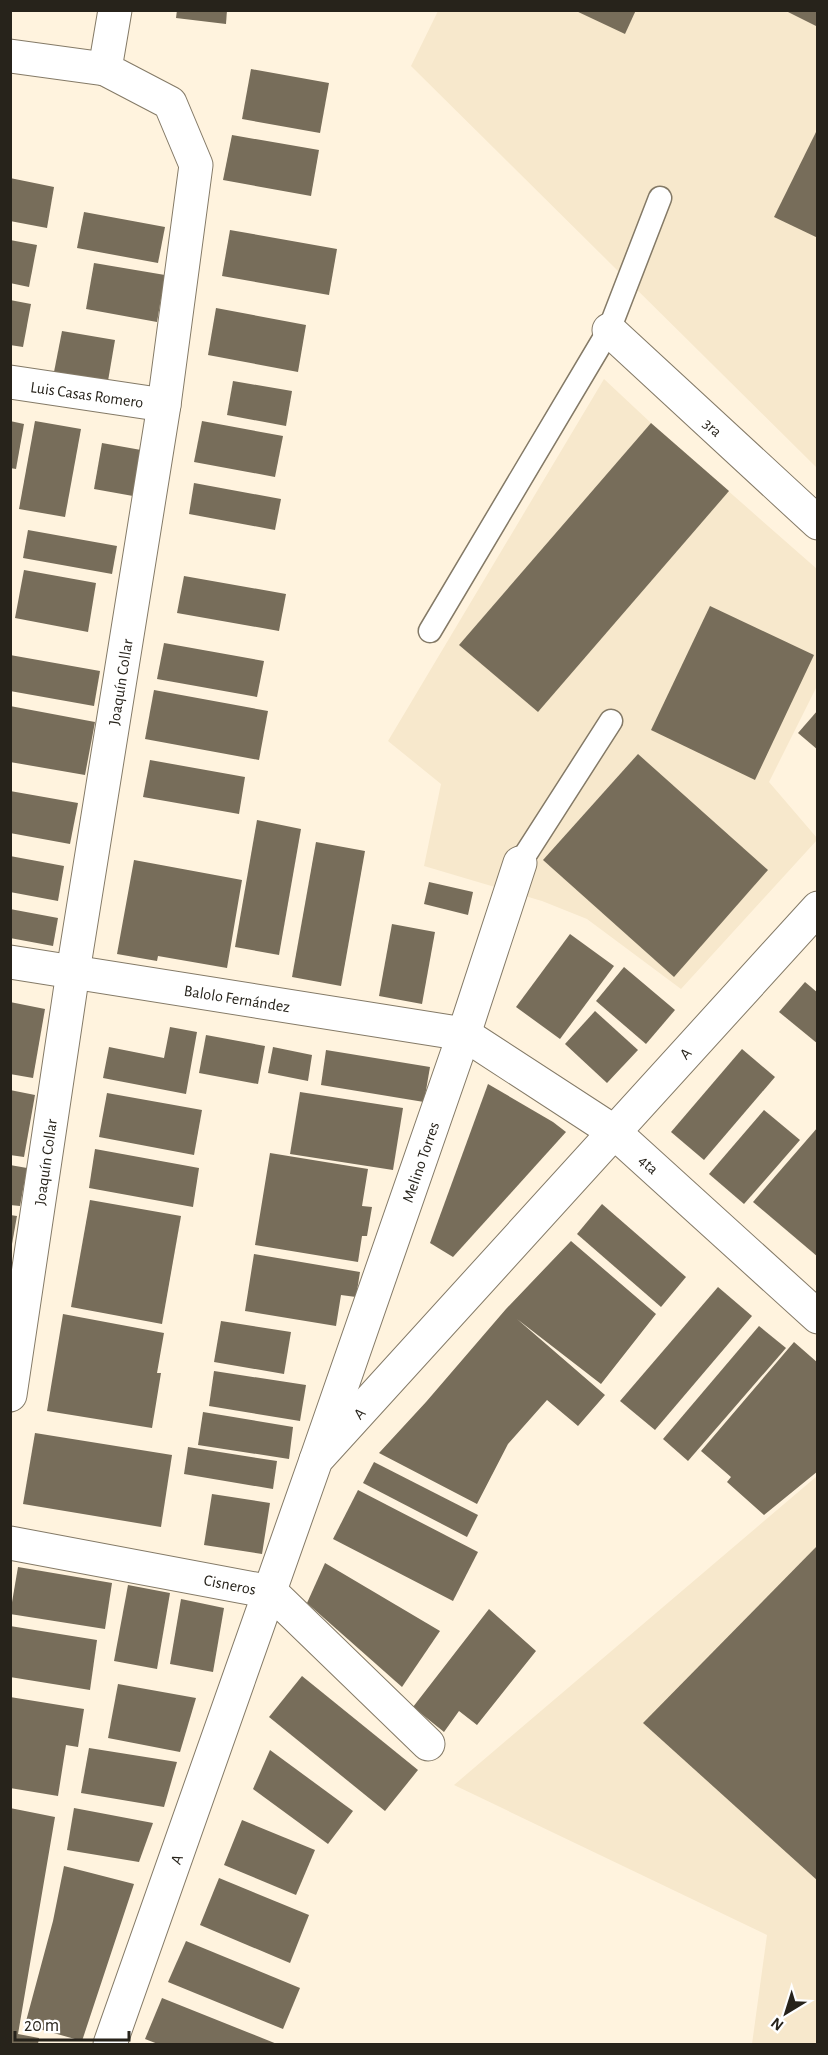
<svg xmlns="http://www.w3.org/2000/svg" width="828" height="2055" font-family="'Alegreya Sans',sans-serif">
<style>
.built{fill:#f7e8cc}
.building{fill:#776d5a}
.lines{fill:none;stroke-linecap:round;stroke-linejoin:round}
.lane-casing{stroke:#847a67;stroke-width:25}
.street-casing{stroke:#847a67;stroke-width:35}
.secondary-casing{stroke:#847a67;stroke-width:35}
.lane{stroke:#fff;stroke-width:22}
.street{stroke:#fff;stroke-width:33}
.secondary{stroke:#fff;stroke-width:33}
.labels{text-anchor:middle;stroke-width:4.5;stroke-linejoin:round;paint-order:stroke}
.street-label{font-size:16px;fill:#27231b;stroke:#fff}
</style>
<rect width="100%" height="100%" fill="#fff3de"/>
<g class="built">
<polygon points="438,11 817,11 817,468 411,66"/>
<polygon points="604,379 651,423 817,569 817,686 769,782 817,838 817,840 681,989 587,919 542,901 424,866 441,784 388,741"/>
<polygon points="817,1476 817,2044 752,2044 767,1935 454,1785"/>
</g>
<g class="building">
<polygon points="177,10 227,10 226,24 176,18"/>
<polygon points="574,10 636,10 625,34"/>
<polygon points="784,10 818,10 818,27"/>
<polygon points="251,69 329,83 320,133 242,119"/>
<polygon points="818,128 818,238 774,217"/>
<polygon points="232,135 319,150 311,196 223,180"/>
<polygon points="10,178 54,187 47,228 10,221"/>
<polygon points="84,212 165,227 158,263 77,248"/>
<polygon points="230,230 337,249 329,295 222,276"/>
<polygon points="10,240 37,245 29,287 10,283"/>
<polygon points="94,263 165,275 157,322 86,309"/>
<polygon points="10,300 31,304 23,347 10,345"/>
<polygon points="216,308 306,325 298,372 208,355"/>
<polygon points="62,331 115,340 108,381 54,372"/>
<polygon points="233,381 292,391 286,426 227,415"/>
<polygon points="10,421 24,424 16,469 10,468"/>
<polygon points="35,421 81,429 65,517 19,509"/>
<polygon points="202,421 283,436 275,477 194,462"/>
<polygon points="651,423 729,491 538,712 459,645"/>
<polygon points="102,443 141,450 133,496 94,489"/>
<polygon points="194,483 281,499 275,530 189,514"/>
<polygon points="28,530 117,546 112,574 23,558"/>
<polygon points="24,570 96,583 88,632 15,618"/>
<polygon points="184,576 286,594 279,631 177,613"/>
<polygon points="710,606 814,655 755,780 651,730"/>
<polygon points="164,643 264,661 257,697 157,679"/>
<polygon points="10,655 100,671 94,706 10,691"/>
<polygon points="154,690 268,711 259,760 145,739"/>
<polygon points="10,706 95,722 85,775 10,762"/>
<polygon points="818,710 818,750 798,733"/>
<polygon points="638,754 768,870 674,977 543,860"/>
<polygon points="150,760 245,777 239,814 143,797"/>
<polygon points="10,791 78,803 70,844 10,833"/>
<polygon points="257,820 301,829 279,955 235,947"/>
<polygon points="316,842 365,851 341,986 292,977"/>
<polygon points="10,856 64,866 58,901 10,892"/>
<polygon points="134,860 242,880 227,968 158,956 157,961 117,954"/>
<polygon points="429,882 473,892 468,915 424,904"/>
<polygon points="10,909 58,918 53,946 10,938"/>
<polygon points="392,924 435,932 422,1004 379,996"/>
<polygon points="570,934 614,966 560,1039 516,1007"/>
<polygon points="624,967 675,1010 646,1044 596,1001"/>
<polygon points="805,982 818,993 818,1044 779,1012"/>
<polygon points="10,1002 45,1009 33,1078 10,1074"/>
<polygon points="595,1011 638,1050 607,1083 565,1044"/>
<polygon points="170,1027 197,1032 186,1094 103,1078 109,1047 164,1058"/>
<polygon points="206,1035 265,1046 258,1084 199,1073"/>
<polygon points="273,1047 312,1055 308,1081 268,1073"/>
<polygon points="742,1049 775,1077 704,1160 671,1132"/>
<polygon points="326,1050 430,1067 424,1102 321,1085"/>
<polygon points="488,1084 553,1122 566,1132 453,1257 430,1243"/>
<polygon points="10,1090 35,1095 24,1157 10,1155"/>
<polygon points="300,1092 403,1108 393,1170 290,1154"/>
<polygon points="107,1093 202,1110 194,1155 99,1137"/>
<polygon points="764,1110 800,1140 744,1204 709,1174"/>
<polygon points="818,1127 818,1257 753,1202"/>
<polygon points="95,1149 199,1168 193,1207 89,1188"/>
<polygon points="270,1153 368,1169 362,1206 372,1207 367,1236 362,1236 358,1262 255,1245"/>
<polygon points="10,1165 27,1168 20,1206 10,1205"/>
<polygon points="90,1200 181,1216 162,1324 71,1307"/>
<polygon points="602,1204 686,1277 661,1307 577,1234"/>
<polygon points="10,1215 17,1216 12,1244 10,1244"/>
<polygon points="571,1241 656,1314 601,1384 517,1319 605,1395 578,1426 547,1400 508,1444 477,1504 379,1453 426,1402 506,1309"/>
<polygon points="254,1254 360,1272 356,1297 341,1295 336,1326 245,1311"/>
<polygon points="718,1287 752,1316 655,1430 620,1401"/>
<polygon points="63,1314 164,1333 157,1373 161,1373 152,1428 47,1411"/>
<polygon points="221,1321 291,1332 284,1374 214,1362"/>
<polygon points="759,1326 786,1348 688,1461 663,1439"/>
<polygon points="794,1342 818,1363 818,1471 764,1515 727,1482 731,1477 701,1451"/>
<polygon points="214,1371 306,1385 300,1421 209,1406"/>
<polygon points="203,1412 293,1427 289,1459 198,1445"/>
<polygon points="35,1433 172,1455 161,1527 23,1504"/>
<polygon points="188,1447 277,1461 273,1489 184,1474"/>
<polygon points="374,1462 478,1515 467,1537 363,1483"/>
<polygon points="358,1490 478,1552 453,1601 333,1539"/>
<polygon points="212,1494 270,1503 262,1554 204,1545"/>
<polygon points="818,1545 818,1881 643,1723"/>
<polygon points="325,1563 440,1631 402,1687 307,1603"/>
<polygon points="18,1567 112,1583 105,1629 10,1614"/>
<polygon points="128,1585 170,1593 157,1669 114,1661"/>
<polygon points="181,1599 224,1608 213,1672 170,1664"/>
<polygon points="489,1609 536,1651 477,1725 459,1711 444,1732 413,1707"/>
<polygon points="10,1626 97,1640 90,1690 10,1677"/>
<polygon points="302,1676 418,1770 385,1811 269,1717"/>
<polygon points="118,1684 196,1698 180,1752 108,1738"/>
<polygon points="10,1697 84,1709 78,1747 66,1745 58,1796 10,1788"/>
<polygon points="89,1748 177,1762 164,1807 81,1793"/>
<polygon points="270,1750 353,1811 328,1844 253,1789"/>
<polygon points="10,1808 55,1817 18,2034 39,2038 38,2044 10,2044"/>
<polygon points="74,1808 153,1823 139,1862 67,1850"/>
<polygon points="242,1820 315,1850 296,1895 224,1865"/>
<polygon points="64,1866 134,1884 82,2041 25,2025 53,1921"/>
<polygon points="219,1878 309,1915 290,1963 200,1925"/>
<polygon points="186,1941 300,1988 283,2029 168,1982"/>
<polygon points="162,1998 277,2044 158,2044 145,2039"/>
</g>
<g class="lines">
<g class="lane-casing">
<g id="lane">
<polyline points="430,631 609,330 660,198"/>
<polyline points="520,863 611,721"/>
</g>
</g>
<g class="street-casing">
<g id="street">
<polyline points="10,56 105,69"/>
<polyline points="609,330 818,523"/>
<polyline points="10,382 164,405"/>
<polyline points="10,962 464,1034 613,1131 818,1317"/>
<polyline points="10,1395 73,972 164,405 196,165 170,103 105,69 115,10"/>
<polyline points="316,1460 464,1034 520,863"/>
<polyline points="10,1543 271,1592 428,1744"/>
</g>
</g>
<g class="secondary-casing">
<polyline id="secondary" points="110,2044 316,1460 818,908"/>
</g>
<use href="#lane" class="lane"/>
<use href="#street" class="street"/>
<use href="#secondary" class="secondary"/>
</g>
<g class="labels">
<g class="street-label">
<text transform="translate(87 394) rotate(8)" y="6">Luis Casas Romero</text>
<text transform="translate(713 427) rotate(43)" y="6">3ra</text>
<text transform="translate(120 682) rotate(-81)" y="6">Joaquín Collar</text>
<text transform="translate(237 998) rotate(9)" y="6">Balolo Fernández</text>
<text transform="translate(685 1053) rotate(-48)" y="6">A</text>
<text transform="translate(45 1162) rotate(-82)" y="6">Joaquín Collar</text>
<text transform="translate(420 1162) rotate(-71)" y="6">Melino Torres</text>
<text transform="translate(649 1164) rotate(42)" y="6">4ta</text>
<text transform="translate(359 1413) rotate(-48)" y="6">A</text>
<text transform="translate(230 1584) rotate(11)" y="6">Cisneros</text>
<text transform="translate(176 1859) rotate(-70)" y="6">A</text>
</g>
</g>
<rect width="828" height="2055" fill="none" stroke="#27231b" stroke-width="24"/>
<g transform="translate(786 2013) rotate(218)" stroke="#ffffff" stroke-width="4.5" paint-order="stroke">
<path d="M0-4.5L10 22L0 15L-10 22Z" fill="#27231b"/>
<text y="-9" font-size="16" font-weight="bold" text-anchor="middle" fill="#27231b">N</text>
</g>
<path d="M15 2031v9h114v-9" fill="none" stroke="#27231b" stroke-width="3"/>
<text x="24" y="2031" font-size="18" fill="#27231b" stroke="#ffffff" stroke-width="4.5" paint-order="stroke">20 m</text>
</svg>
